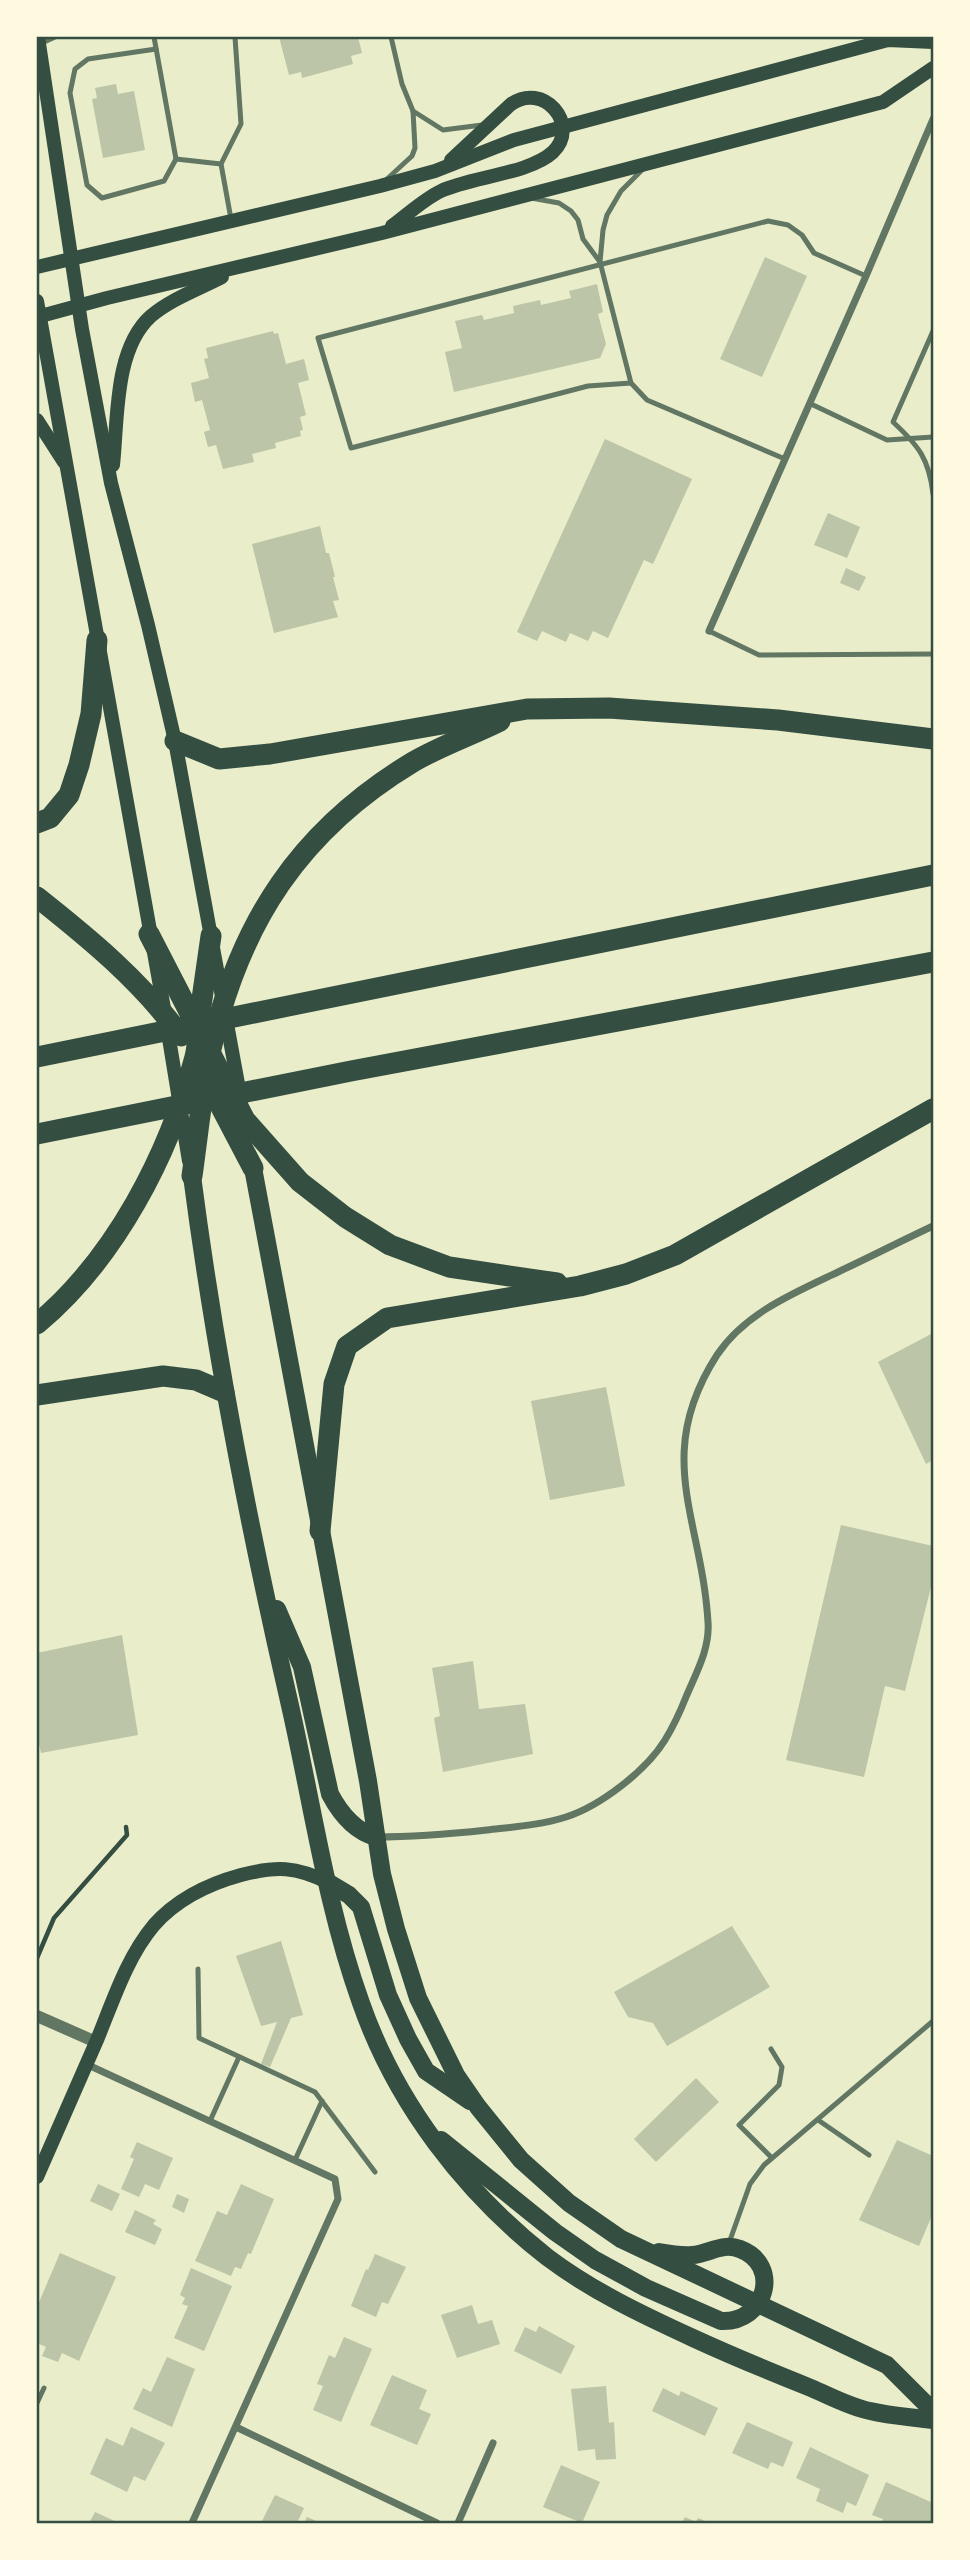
<svg xmlns="http://www.w3.org/2000/svg" width="970" height="2560" font-family="Rubik,sans-serif">
<style>
.building{fill:#bcc5a7}
.lines{fill:none;stroke-linecap:round;stroke-linejoin:round}
.path{stroke:#344e41;stroke-width:4.5}
.service{stroke:#617663;stroke-width:5}
.minor{stroke:#617663;stroke-width:7}
.tertiary{stroke:#617663;stroke-width:12}
.secondary{stroke:#344e41;stroke-width:14}
.primary{stroke:#344e41;stroke-width:18}
.motorway{stroke:#344e41;stroke-width:21}
.neatline{fill:none;stroke:#344e41;stroke-width:2.5}
</style>
<rect width="100%" height="100%" fill="#e9edc9"/>
<g class="building">
<polygon points="279,37 358,37 362,53 351,56 353,64 302,78 301,72 289,75"/>
<polygon points="116,84 118,94 134,91 145,150 103,158 92,99 97,98 95,88"/>
<polygon points="765,257 807,276 762,377 720,359"/>
<polygon points="597,284 603,312 598,314 606,344 600,358 454,392 445,352 462,348 455,321 482,315 484,320 514,313 513,306 540,300 541,305 571,298 569,291"/>
<polygon points="273,331 274,334 278,333 286,364 304,359 309,380 298,383 306,415 300,417 303,430 300,431 301,436 275,443 276,448 252,454 254,462 223,469 216,445 208,447 204,432 210,430 202,400 195,402 191,383 209,378 204,359 208,358 206,348"/>
<polygon points="605,439 692,479 653,564 644,560 608,638 593,631 588,641 570,633 566,642 542,631 537,641 517,632"/>
<polygon points="828,513 860,527 847,558 814,545"/>
<polygon points="320,526 326,553 329,553 335,577 333,577 339,600 333,601 338,617 274,633 252,544"/>
<polygon points="846,568 866,577 859,591 840,583"/>
<polygon points="933,1333 933,1460 926,1464 878,1362"/>
<polygon points="606,1387 625,1486 550,1500 531,1401"/>
<polygon points="841,1525 933,1546 933,1579 905,1691 885,1686 864,1777 786,1760"/>
<polygon points="122,1635 138,1735 41,1753 37,1735 37,1653"/>
<polygon points="473,1661 479,1709 525,1704 533,1754 443,1772 434,1718 440,1716 432,1668"/>
<polygon points="732,1926 770,1987 667,2046 653,2023 628,2017 614,1992"/>
<polygon points="281,1941 303,2015 291,2018 270,2067 261,2064 277,2022 261,2026 236,1956"/>
<polygon points="696,2078 719,2102 656,2162 634,2139"/>
<polygon points="897,2140 933,2156 933,2213 919,2246 859,2220"/>
<polygon points="137,2142 173,2158 159,2190 145,2184 139,2197 121,2189 134,2159 130,2157"/>
<polygon points="98,2184 120,2194 112,2211 90,2201"/>
<polygon points="241,2184 274,2199 251,2254 248,2253 241,2269 235,2267 231,2276 195,2261 217,2211 227,2215"/>
<polygon points="177,2194 189,2199 184,2213 172,2207"/>
<polygon points="135,2210 156,2220 153,2224 162,2229 155,2245 125,2232"/>
<polygon points="60,2253 116,2277 79,2361 62,2353 58,2362 42,2356 46,2347 37,2343 37,2307"/>
<polygon points="375,2254 406,2267 388,2304 382,2302 376,2317 351,2306 366,2269 368,2270"/>
<polygon points="191,2268 232,2286 204,2351 174,2338 188,2306 182,2304 185,2298 180,2295"/>
<polygon points="472,2305 478,2324 492,2320 500,2344 457,2358 441,2315"/>
<polygon points="539,2326 575,2346 561,2374 514,2351 525,2327 536,2332"/>
<polygon points="344,2337 372,2349 341,2422 313,2410 323,2386 317,2384 329,2355 335,2358"/>
<polygon points="167,2357 195,2369 172,2427 133,2409 143,2388 151,2392"/>
<polygon points="392,2375 427,2390 419,2409 431,2414 417,2445 370,2425"/>
<polygon points="606,2386 609,2423 614,2422 616,2459 596,2460 595,2449 578,2451 571,2389"/>
<polygon points="663,2388 679,2396 681,2391 718,2408 705,2436 652,2411"/>
<polygon points="747,2422 793,2442 783,2467 771,2462 768,2469 732,2453"/>
<polygon points="131,2427 165,2443 145,2481 134,2476 127,2492 90,2474 106,2438 123,2446"/>
<polygon points="810,2447 869,2475 856,2506 847,2502 843,2513 816,2501 820,2489 796,2478"/>
<polygon points="561,2465 600,2482 582,2523 543,2507"/>
<polygon points="886,2482 933,2503 931,2523 881,2523 883,2519 872,2515"/>
<polygon points="275,2495 304,2508 297,2523 261,2523"/>
<polygon points="95,2512 119,2523 89,2523"/>
<polygon points="307,2517 321,2523 304,2523"/>
<polygon points="685,2517 696,2522 698,2518 710,2523 682,2523"/>
</g>
<g class="lines">
<polyline class="path" points="37,1958 54,1918 127,1835 126,1827"/>
<g class="service">
<polyline points="154,37 176,159 221,164"/>
<polyline points="42,43 55,37"/>
<polyline points="156,49 88,59 75,69 70,93 87,185 102,198 164,181 176,159"/>
<polyline points="413,111 443,130 482,125"/>
<polyline points="387,179 412,156 415,148 413,111 402,84 391,37"/>
<polyline points="531,198 559,203 571,211 578,220 583,239 600,262"/>
<polyline points="231,219 221,164 241,124 235,37"/>
<path d="M933 331 893 422C919 446 929 459 933 494"/>
<polyline points="631,383 600,262 603,230 607,215 621,191 643,169"/>
<polyline points="811,404 887,440 933,437"/>
<polyline points="785,459 647,400 631,383 588,386 351,448 318,338 768,221 788,225 802,235 814,253 866,276"/>
<polyline points="709,631 759,655 933,654"/>
<polyline points="198,1969 199,2038 315,2092 375,2172"/>
<polyline points="771,2049 782,2067 779,2085 739,2125 772,2158"/>
<polyline points="818,2120 869,2155"/>
<polyline points="210,2121 239,2057"/>
<polyline points="295,2160 322,2101"/>
<polyline points="729,2243 750,2184 764,2165 933,2021"/>
<polyline points="37,2403 44,2388"/>
</g>
<g class="minor">
<polyline points="709,631 866,276 933,119"/>
<path d="M376 1837C414 1837 450 1834 487 1830 513 1827 541 1825 566 1817 600 1806 646 1771 665 1740 673 1727 680 1712 686 1697 696 1673 710 1649 708 1622 702 1519 652 1456 717 1355 745 1313 794 1293 838 1272 870 1257 901 1241 933 1226"/>
<polyline points="86,2064 335,2179 338,2199 192,2523"/>
<polyline points="236,2427 437,2523"/>
<polyline points="458,2523 493,2443"/>
</g>
<polyline class="tertiary" points="37,2016 96,2042"/>
<g class="secondary">
<polyline points="38,37 82,329 111,483 148,625 175,741 241,1100"/>
<path d="M392 226C407 215 424 199 441 191 470 177 529 174 553 152 581 125 543 80 510 105L451 160"/>
<polyline points="37,267 380,186 435,171 514,140 888,40 933,42"/>
<polyline points="37,301 165,1014 189,1161"/>
<polyline points="37,317 107,298 382,233 883,102 933,68"/>
<polyline points="37,420 64,462"/>
<path d="M113 465C118 419 114 349 151 316 171 299 199 289 222 277"/>
<path d="M37 2177C57 2131 77 2086 97 2040 113 2001 127 1957 154 1925 177 1899 208 1884 241 1875 276 1866 296 1866 329 1883"/>
</g>
<g class="primary">
<polyline points="253,1168 368,1781 382,1874 396,1929 418,1998 456,2075 478,2107 521,2160 569,2203 621,2239 887,2365 933,2411"/>
<path d="M192 1176C215 1353 249 1527 289 1701 312 1801 326 1906 361 2003 396 2103 464 2192 547 2257 592 2291 643 2315 693 2338 732 2356 771 2372 811 2388 830 2396 850 2407 870 2411 891 2416 912 2417 933 2420"/>
<path d="M277 1609 302 1667 330 1794C340 1813 354 1831 376 1837"/>
<polyline points="329,1883 349,1895 361,1907 388,1995 408,2039 426,2071 470,2101"/>
<path d="M441 2140 555 2232 595 2260 646 2288 721 2321C766 2323 782 2265 740 2249 722 2242 709 2254 692 2255 681 2256 670 2254 659 2252"/>
</g>
<g class="motorway">
<polyline points="175,741 219,759 270,754 527,709 609,708 778,720 933,739"/>
<polyline points="37,823 50,818 69,795 79,765 91,714 97,640"/>
<path d="M37 897C90 939 141 981 181 1036"/>
<polyline points="149,934 245,1120 300,1182 345,1217 390,1245 449,1267 557,1283"/>
<polyline points="37,1057 933,875"/>
<polyline points="211,1088 253,1168"/>
<polyline points="37,1134 351,1071 933,962"/>
<path d="M192 1176C198 1134 202 1090 211 1049 240 922 300 830 413 762 440 746 472 735 500 721"/>
<path d="M37 1324C115 1259 169 1155 195 1057 198 1046 198 1032 199 1020 203 992 207 964 211 936"/>
<polyline points="37,1395 163,1376 196,1380 224,1392"/>
<polyline points="320,1531 334,1384 347,1346 387,1318 580,1286 626,1274 675,1255 933,1109"/>
</g>
</g>
<rect width="970" height="2560" fill="none" stroke="#fefae0" stroke-width="77"/>
<rect x="38" y="38" width="894" height="2484" class="neatline"/>
</svg>
